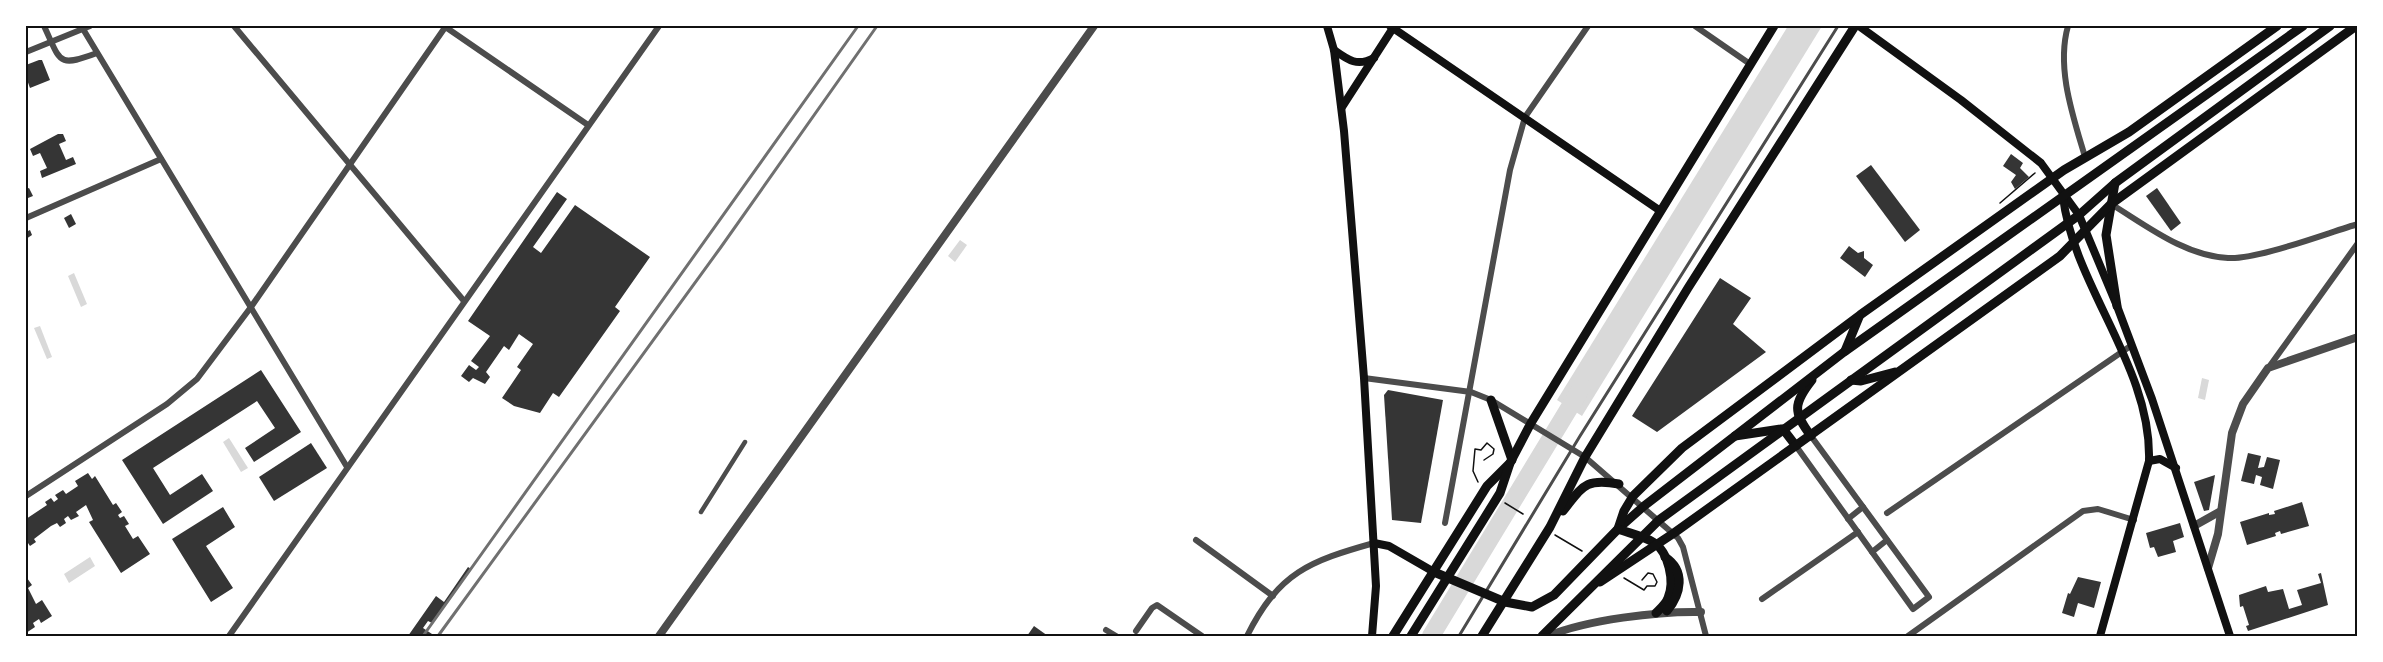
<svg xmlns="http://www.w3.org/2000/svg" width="2383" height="662" font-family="Lato,sans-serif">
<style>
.water{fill:#d9d9d9}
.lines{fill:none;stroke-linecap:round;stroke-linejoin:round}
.river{stroke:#d9d9d9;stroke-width:18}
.building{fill:#353535}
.path{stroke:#111;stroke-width:1.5}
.service{stroke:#4c4c4c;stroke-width:3}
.pedestrian{stroke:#4c4c4c;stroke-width:4.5}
.minor{stroke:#4c4c4c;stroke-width:6}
.tertiary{stroke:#4c4c4c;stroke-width:8}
.secondary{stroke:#111;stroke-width:8}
.primary{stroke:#111;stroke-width:9}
.trunk{stroke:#111;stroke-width:9}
.rail{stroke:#707070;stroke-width:3}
.neatline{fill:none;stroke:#111;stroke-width:2}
</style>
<rect width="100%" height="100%" fill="#fff"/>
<g class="water">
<polygon points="1788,26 1822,26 1582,416 1557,400"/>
<polygon points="960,240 967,245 955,262 948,256"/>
<polygon points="74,273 87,304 81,307 68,276"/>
<polygon points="40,326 52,357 47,359 34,328"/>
<polygon points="2202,378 2209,380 2205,400 2198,398"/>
<polygon points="229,438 248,468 241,472 223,442"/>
<polygon points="90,557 95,566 69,583 64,574"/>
</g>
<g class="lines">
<polyline class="river" points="1431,636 1582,387"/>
</g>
<g class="building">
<polygon points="39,60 42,60 50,80 30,88 26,77 26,65"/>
<polygon points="58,134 63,134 66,141 59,144 66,160 73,157 76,164 42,178 40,171 47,168 40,153 33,156 30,149"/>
<polygon points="2011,154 2023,163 2020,168 2029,177 2015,189 2011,182 2016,175 2003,166"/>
<polygon points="1871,165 1920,230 1905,242 1856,176"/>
<polygon points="29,188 33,196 28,198 26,189"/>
<polygon points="2157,188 2181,223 2171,231 2146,196"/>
<polygon points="557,192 567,199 533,247 541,253 575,205 650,257 615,307 620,311 559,397 553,393 540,413 514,406 502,398 521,370 517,367 533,344 519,334 509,350 504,346 486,372 490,377 485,384 473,378 469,382 461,376 469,365 476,370 479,367 471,361 490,336 468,321"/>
<polygon points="71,214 76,224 69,228 64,218"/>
<polygon points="30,230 32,235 26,239 26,232"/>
<polygon points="1849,246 1858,253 1864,251 1864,258 1873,265 1865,277 1840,258"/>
<polygon points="1720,278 1751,298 1733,324 1766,352 1657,432 1632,416"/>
<polygon points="261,370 301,432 254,462 245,448 275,428 257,401 153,468 170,495 202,474 213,491 163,524 122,460"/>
<polygon points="1388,390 1443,400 1421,523 1392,520 1384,395"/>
<polygon points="311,443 327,468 274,501 259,477"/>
<polygon points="2248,453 2261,456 2258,468 2264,467 2267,457 2280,460 2273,489 2260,485 2262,477 2256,475 2254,484 2241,481"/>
<polygon points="88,473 92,479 95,476 113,505 116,503 122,512 118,515 120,518 124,516 129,524 125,526 133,539 138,536 150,554 121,573 89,522 93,520 86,505 76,512 79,516 71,520 68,516 64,519 66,523 60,527 57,523 51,526 34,539 36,542 30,546 28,543 26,544 26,519 47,505 45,502 51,498 54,502 58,499 55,495 63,490 66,494 78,486 75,481"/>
<polygon points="2215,475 2209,510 2204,511 2194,482"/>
<polygon points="2302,502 2309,526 2281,534 2280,531 2275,533 2276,536 2247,545 2240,522 2269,513 2269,515 2275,514 2274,511"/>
<polygon points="223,507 235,527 206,546 233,588 211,602 172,539"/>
<polygon points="2180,523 2184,537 2173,541 2176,552 2158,557 2154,547 2150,548 2146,533"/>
<polygon points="468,567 471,569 432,623 428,621 423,628 435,636 408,636 436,596 444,602"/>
<polygon points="2321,573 2328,605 2248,631 2246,626 2249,625 2243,606 2240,607 2239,595 2266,586 2268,592 2283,589 2289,609 2302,605 2297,590 2321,583 2318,574"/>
<polygon points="2078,577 2101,582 2094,608 2078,603 2074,617 2062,613 2068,593 2070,594"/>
<polygon points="27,578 32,585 28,588 36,604 42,600 52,616 41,623 39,619 33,623 35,627 26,633"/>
<polygon points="1034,626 1048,636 1027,636"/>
</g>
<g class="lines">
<g class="path">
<polyline points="2000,203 2035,173"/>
<polyline points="1478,482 1473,471 1475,449 1481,450 1487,443 1494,449 1493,454 1484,460"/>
<polyline points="1505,503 1523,514"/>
<polyline points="1555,535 1582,551"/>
<polyline points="1624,578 1644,590 1647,586 1655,586 1657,582 1653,574 1648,573 1642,580"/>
</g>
<polyline class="service" points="1459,636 1580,436 1838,26"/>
<polyline class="pedestrian" points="701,512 745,442"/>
<g class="minor">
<path d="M44 26C61 62 57 68 97 53"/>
<polyline points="234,26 464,301"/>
<polyline points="444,26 588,125"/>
<polyline points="1695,26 1750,64"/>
<path d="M2068 26C2056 68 2073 116 2085 157"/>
<polyline points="83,29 347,467"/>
<polyline points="26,52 90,26"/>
<path d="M2111 204C2147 226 2185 256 2228 258 2257 260 2327 233 2358 224"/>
<polyline points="26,218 161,159"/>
<polyline points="2269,367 2358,243"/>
<polyline points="1364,378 1471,392 1491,400 1585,457 1678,538 1683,547 1706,636"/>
<polyline points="1796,446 1913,609 1929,597 1811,436"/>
<polyline points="26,496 167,404 197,379 251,307 446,26"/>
<polyline points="1887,513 2132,345"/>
<polyline points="1848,519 1863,507"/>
<polyline points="1445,523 1510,170 1525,117 1588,26"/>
<polyline points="1196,540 1273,596"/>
<polyline points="1872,552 1887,540"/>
<polyline points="1762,599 1858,532"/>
<polyline points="1106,630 1116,636"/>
<polyline points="1136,631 1152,608 1157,605 1202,636"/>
<polyline points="229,636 659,26"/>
<path d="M1247 636C1279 572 1310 561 1374 543"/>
<polyline points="1908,636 2083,511 2098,509 2134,520"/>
</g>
<g class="tertiary">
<polyline points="2194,526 2219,512"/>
<polyline points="2208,568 2218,534 2232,433 2243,404 2268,368 2358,337"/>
<polyline points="659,636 1094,26"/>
<path d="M1548 636C1586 620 1659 611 1701 612"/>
</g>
<g class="secondary">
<polyline points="1327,26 1334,50 1344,131 1364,378 1376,586 1372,636"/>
<polyline points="1390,26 1659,210"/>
<polyline points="1859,26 1961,100 2041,163 2079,215 2117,306 2152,399 2230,636"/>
<path d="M1334 50C1348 60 1357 67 1374 58"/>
<polyline points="1342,107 1393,28"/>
<path d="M2063 197C2074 287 2152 367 2149 461L2100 636"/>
<polyline points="2149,461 2160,459 2176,468"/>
<polyline points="1374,543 1389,546 1434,572"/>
</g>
<g class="primary">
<polyline points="2115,183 2106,235 2117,306"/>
<polyline points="1845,351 1859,317"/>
<polyline points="1851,380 1861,381 1895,372"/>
<polyline points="1783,429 1796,446"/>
<polyline points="1735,436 1781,429"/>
<path d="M1811 436C1793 412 1793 404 1812 380"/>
<polyline points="1618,529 1644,506 1844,352 2303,26"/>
<polyline points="1618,529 1624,511 1633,496 1682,448 1860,315 2064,170 2129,132 2277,26"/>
<path d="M1618 529C1629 533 1643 536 1653 542 1669 552 1675 582 1668 598 1666 604 1661 608 1656 613"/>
<path d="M1665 557C1686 571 1681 594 1667 611"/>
<polyline points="1600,582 1674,533 2060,256 2111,204 2356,26"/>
<polyline points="1393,636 1487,486 1510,463"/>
<polyline points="1542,636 1659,520 2079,215 2115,183 2330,26"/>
</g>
<g class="trunk">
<polyline points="1491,400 1512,460"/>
<path d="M1563 511C1583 486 1585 478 1619 484"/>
<polyline points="1434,572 1505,602 1532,607 1554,595 1618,529"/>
<polyline points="1411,636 1500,493 1510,463 1531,423 1774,26"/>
<polyline points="1482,636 1550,527 1585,457 1688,288 1855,26"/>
</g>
<g class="rail">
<polyline points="423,636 858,26"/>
<polyline points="438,636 721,247 877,26"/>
</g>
</g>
<rect width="2383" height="662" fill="none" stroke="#ffffff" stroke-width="54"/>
<rect x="27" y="27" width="2329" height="608" class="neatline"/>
</svg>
